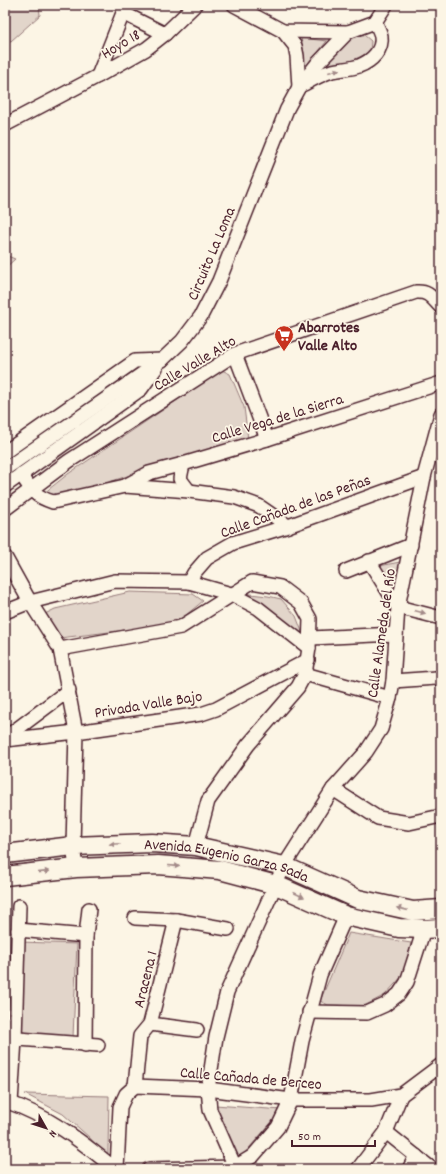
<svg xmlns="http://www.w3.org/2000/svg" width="446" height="1174" font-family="Dekko,sans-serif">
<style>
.green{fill:#e2d5ca;stroke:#967a7a}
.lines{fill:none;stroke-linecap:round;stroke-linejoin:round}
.street-casing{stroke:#4a1f2b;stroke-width:16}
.secondary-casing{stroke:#4a1f2b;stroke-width:21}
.street{stroke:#fcf5e5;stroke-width:13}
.secondary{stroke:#fcf5e5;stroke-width:18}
.oneway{fill:#a38a88}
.labels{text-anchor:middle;stroke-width:3.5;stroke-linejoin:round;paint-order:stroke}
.street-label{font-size:16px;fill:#4a1f2b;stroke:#fcf5e5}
.poi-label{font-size:16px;font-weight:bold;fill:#4a1f2b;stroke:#fcf5e5;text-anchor:start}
</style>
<rect width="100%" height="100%" fill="#fcf5e5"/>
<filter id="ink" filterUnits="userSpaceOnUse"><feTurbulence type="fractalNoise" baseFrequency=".025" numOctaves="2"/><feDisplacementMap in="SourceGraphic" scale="8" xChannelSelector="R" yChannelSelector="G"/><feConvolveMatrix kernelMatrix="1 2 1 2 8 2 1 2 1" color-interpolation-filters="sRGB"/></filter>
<g filter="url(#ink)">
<g class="green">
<polygon points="5,5 39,5 40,15 11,41 5,40"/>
<polygon points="358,34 364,35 371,41 370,52 351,61 315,72 352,36"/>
<polygon points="301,38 327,41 302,72 304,53"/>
<polygon points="5,255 15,259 5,268"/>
<polygon points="222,370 230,374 244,407 248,439 151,468 68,496 50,499 44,493 68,474"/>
<polygon points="400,562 393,593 374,567"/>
<polygon points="130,592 193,594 203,601 175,624 60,638 45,614 55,609"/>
<polygon points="250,594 268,596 281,599 296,616 304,637 246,599"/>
<polygon points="349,933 411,943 405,973 385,995 364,1006 328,1005 320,1001"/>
<polygon points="21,942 77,944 73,1037 21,1039"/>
<polygon points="25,1094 109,1096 108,1153 105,1156 90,1138 63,1114"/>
<polygon points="215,1105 282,1110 237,1162"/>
</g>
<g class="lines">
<g class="street-casing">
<g id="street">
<polyline points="234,5 283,31 348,32"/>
<polyline points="123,13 165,34"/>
<polyline points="283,31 295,46 297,56 299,87"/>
<polyline points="98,76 123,13 123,5"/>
<path d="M304 84C313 79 322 74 332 71 341 69 350 69 359 66 372 61 383 50 381 36 380 31 377 26 375 22"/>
<polyline points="5,125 98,76 146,49 165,34 195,5"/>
<polyline points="235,354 267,439"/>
<polyline points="5,452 135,361 162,360"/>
<polyline points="183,464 180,479 189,491"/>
<polyline points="5,469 162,360 182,341 201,316 219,281 287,109 299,87 317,64 348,32 375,22 386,5"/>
<path d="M21 474C31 490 34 496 53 502L125 486 189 491 234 497 259 506 288 526"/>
<polyline points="5,486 141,389 156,368"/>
<polyline points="125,486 149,473 183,464 267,439 441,383"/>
<path d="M5 509 69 461 235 354 416 292C429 291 432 298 441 307"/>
<polyline points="5,557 30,602 60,649 76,732 73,846 76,868"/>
<polyline points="369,561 398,607 441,618"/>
<polyline points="346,571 411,545"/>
<polyline points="189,582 194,573 207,558 233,543 288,526 424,477"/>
<polyline points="5,612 30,602 115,581 189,582 231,594 258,608 309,648 305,674 298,687 248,745 208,801 196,846"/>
<polyline points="311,638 396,634"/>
<polyline points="60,649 181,627 252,582 280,587 301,603 310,619 309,648"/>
<polyline points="305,674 390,698"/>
<polyline points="393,681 436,678 441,677"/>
<polyline points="5,738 69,690"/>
<polyline points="5,740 76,732 201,714 216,709 308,660"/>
<polyline points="333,789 378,818 409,823 441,816"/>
<polyline points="135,918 176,920 228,929"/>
<polyline points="18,930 86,936"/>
<polyline points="309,1012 367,1013 385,1005 399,994 407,982 424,929"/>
<polyline points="150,1024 197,1030"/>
<polyline points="5,1038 98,1045"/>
<polyline points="85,1045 86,936 89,909"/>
<polyline points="135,1086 140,1036 150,1024 176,920"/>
<path d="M5 1101C49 1116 80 1140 115 1169"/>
<polyline points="11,1103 15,1039 19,906"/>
<polyline points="386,1132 432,1169"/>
<polyline points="117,1169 120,1107 126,1094 135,1086 208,1089 291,1100 371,1100 401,1095 441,1065"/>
<polyline points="149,1169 235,1167 253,1156 278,1127 291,1100 302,1041 320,975 346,916"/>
<polyline points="236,1169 210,1110 208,1089 216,1037 227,992 284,866 333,789 366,752 381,729 390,698 393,681 398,607 424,477 441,414"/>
<polyline points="358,1169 386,1132 401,1095"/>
<polyline points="409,1169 416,1156"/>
</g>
</g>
<g class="secondary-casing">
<g id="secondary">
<path id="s1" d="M5 854 73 846 152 843 196 846 284 866 358 899 413 911 441 909"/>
<polyline points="5,876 76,868 158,865 220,870 276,885 346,916 399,928 424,929 441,928"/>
</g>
</g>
<use href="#street" class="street"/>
<use href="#secondary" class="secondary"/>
</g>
<defs><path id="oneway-solid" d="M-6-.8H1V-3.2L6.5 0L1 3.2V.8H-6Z"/></defs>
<g class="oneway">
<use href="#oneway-solid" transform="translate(334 71) rotate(-15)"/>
<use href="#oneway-solid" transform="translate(420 612) rotate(15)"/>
<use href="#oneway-solid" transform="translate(115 844) rotate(178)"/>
<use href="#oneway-solid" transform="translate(174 866) rotate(5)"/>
<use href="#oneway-solid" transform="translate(44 872) rotate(-6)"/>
<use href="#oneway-solid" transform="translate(299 895) rotate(24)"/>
<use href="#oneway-solid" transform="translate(402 909) rotate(-167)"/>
</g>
</g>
<defs>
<g id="supermarket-pin" transform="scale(1)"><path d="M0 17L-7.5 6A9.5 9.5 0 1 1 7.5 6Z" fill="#c8321e" stroke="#fcf5e5"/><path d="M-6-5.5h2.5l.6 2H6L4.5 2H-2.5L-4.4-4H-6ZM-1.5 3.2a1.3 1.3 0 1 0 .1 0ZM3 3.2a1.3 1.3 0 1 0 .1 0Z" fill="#fff"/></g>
</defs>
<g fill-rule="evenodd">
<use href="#supermarket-pin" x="284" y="335"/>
</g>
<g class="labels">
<g class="street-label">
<text transform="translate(120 43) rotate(-31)" y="6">Hoyo 18</text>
<text transform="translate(210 253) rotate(-67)" y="6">Circuito La Loma</text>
<text transform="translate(194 362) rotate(-31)" y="6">Calle Valle Alto</text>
<text transform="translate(277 417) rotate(-17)" y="6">Calle Vega de la Sierra</text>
<text transform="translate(295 505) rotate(-20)" y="6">Calle Cañada de las Peñas</text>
<text transform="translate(380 633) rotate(-82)" y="6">Calle Alameda del Río</text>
<text transform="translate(148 703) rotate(-9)" y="6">Privada Valle Bajo</text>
<text dy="6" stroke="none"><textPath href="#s1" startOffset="224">Avenida Eugenio Garza Sada</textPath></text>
<text transform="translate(144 979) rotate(-76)" y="6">Aracena 1</text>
<text transform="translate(251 1077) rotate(5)" y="6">Calle Cañada de Berceo</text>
</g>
<g class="poi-label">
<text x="298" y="332">Abarrotes<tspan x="298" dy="18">Valle Alto</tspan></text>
</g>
</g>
<rect width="446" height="1174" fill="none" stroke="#fcf5e5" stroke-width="20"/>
<rect x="10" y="10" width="426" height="1154" fill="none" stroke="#4a1f2b" stroke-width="1.5" filter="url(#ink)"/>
<g transform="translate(46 1128) rotate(129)" stroke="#fcf5e5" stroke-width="3" paint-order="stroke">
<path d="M0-3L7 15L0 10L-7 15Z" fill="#4a1f2b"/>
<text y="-6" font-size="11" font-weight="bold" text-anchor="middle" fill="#4a1f2b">N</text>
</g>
<path d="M292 1140v6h83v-6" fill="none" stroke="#4a1f2b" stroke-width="2"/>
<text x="298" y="1140" font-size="12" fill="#4a1f2b" stroke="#fcf5e5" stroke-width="3" paint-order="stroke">50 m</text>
</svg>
